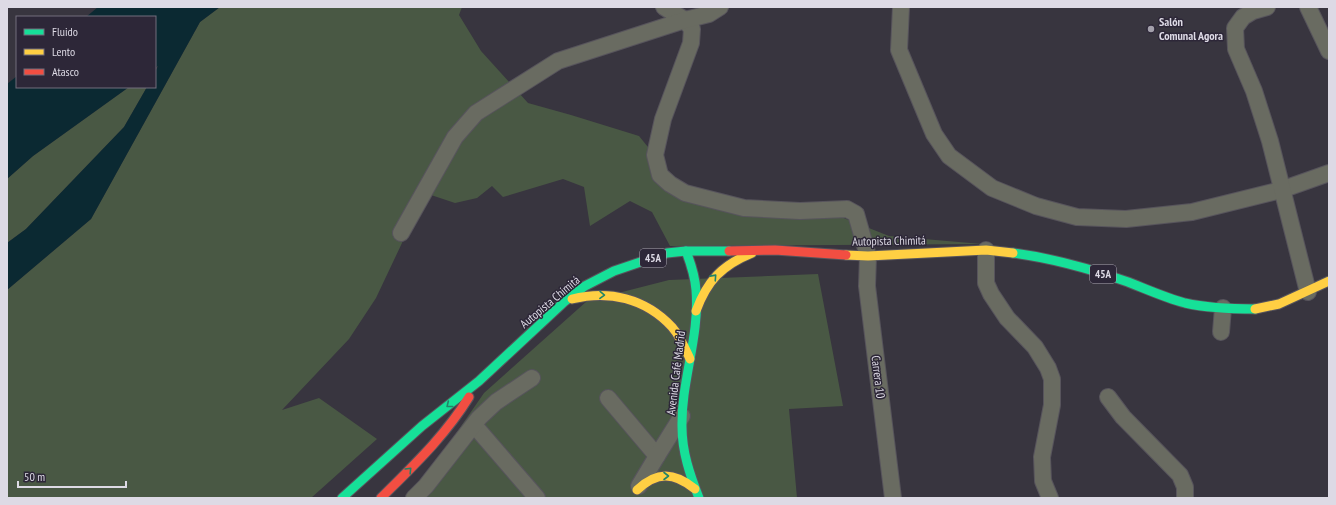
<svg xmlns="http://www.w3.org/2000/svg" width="1336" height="505" font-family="'PT Sans Narrow',sans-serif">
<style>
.green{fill:#495844}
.water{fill:#0b2932}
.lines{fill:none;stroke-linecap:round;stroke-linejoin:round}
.street-casing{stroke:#57545c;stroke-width:18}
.fast-casing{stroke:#57545c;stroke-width:11}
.slow-casing{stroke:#57545c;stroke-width:11}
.jam-casing{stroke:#57545c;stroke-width:11}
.street{stroke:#696b61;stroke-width:16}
.fast{stroke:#16e098;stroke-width:9}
.slow{stroke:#ffcf43;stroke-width:9}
.jam{stroke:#f24e42;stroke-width:9}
.oneway{stroke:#228468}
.poi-dot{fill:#a3a0ab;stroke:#2d2738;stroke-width:1.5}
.labels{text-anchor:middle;stroke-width:3;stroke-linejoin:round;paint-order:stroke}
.shield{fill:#2d2738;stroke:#a8a4b1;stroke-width:1}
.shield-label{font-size:11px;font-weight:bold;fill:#dddae5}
.poi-label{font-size:12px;font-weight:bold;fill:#dddae5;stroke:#2d2738;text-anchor:start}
.street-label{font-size:12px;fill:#dddae5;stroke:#2d2738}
</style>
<rect width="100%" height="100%" fill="#38353f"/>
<g class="green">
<polygon points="220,7 462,7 459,15 481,51 528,103 571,115 639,136 652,152 669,192 831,213 889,236 982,244 670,246 652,212 630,201 590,226 584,187 563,179 503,197 492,186 477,198 455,203 419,191 402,243 376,298 349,339 282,410 319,398 377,439 311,498 7,498 7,290 91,219 200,22"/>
<polygon points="129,87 147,87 124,127 26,229 7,243 7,179 33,156"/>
<polygon points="818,274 843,406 789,409 797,498 405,498 421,484 484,393 587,301 669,280"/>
</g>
<g class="water">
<polygon points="98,7 220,7 200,22 91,219 7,290 7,243 26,229 124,127 147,87 155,87 155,72 158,66 155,68 155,17 86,17"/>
<polygon points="17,76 17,87 129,87 33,156 7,179 7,84"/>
</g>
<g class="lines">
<g class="street-casing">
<g id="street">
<polyline points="664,7 685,20 692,29 691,43 663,119 655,155 660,175 670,184 685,193 744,208 800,211 847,209 856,214 868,256 867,286 893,498"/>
<polyline points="901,7 899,50 934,134 949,156 992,188 1036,206 1077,217 1126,219 1192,212 1281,190 1329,173"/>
<polyline points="1267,7 1253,11 1243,17 1235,28 1236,49 1254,91 1270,141 1308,292"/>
<polyline points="1308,7 1329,51"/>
<polyline points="401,233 455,137 476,113 558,61 685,20 709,14 720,7"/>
<polyline points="986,250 986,283 991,294 1007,318 1035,347 1048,368 1052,379 1052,405 1042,457 1043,481 1050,498"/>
<polyline points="1221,332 1223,308"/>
<polyline points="1108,397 1123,417 1180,475 1185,487 1185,498"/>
<polyline points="608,398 657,456"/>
<polyline points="474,425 537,498"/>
<polyline points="639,486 657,456 682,416"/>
<polyline points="414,498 426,486 479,418 496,402 532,378"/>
</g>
</g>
<g class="fast-casing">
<g id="fast">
<path d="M686 251C691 264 695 276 696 290 700 336 681 381 682 427 682 452 690 475 699 498"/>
<path d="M1013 253C1052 258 1091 269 1128 282 1146 289 1166 298 1185 303 1207 308 1232 309 1255 309"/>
<polyline points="342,498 422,426 479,381 564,302 585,286 614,271 667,253 686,251 729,251"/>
</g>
</g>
<g class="slow-casing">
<g id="slow">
<polyline points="846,255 868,256 986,250 1013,253"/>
<path d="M572 299C609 290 645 298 672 327 680 336 685 348 690 359"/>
<polyline points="1255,309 1279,304 1329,281"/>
<path d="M696 311C707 281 722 265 752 253"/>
<path d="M637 490C657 471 674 472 695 489"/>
</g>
</g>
<g class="jam-casing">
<g id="jam">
<polyline points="729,251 775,250 846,255"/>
<path d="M381 498C413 466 445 436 469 397"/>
</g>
</g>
<use href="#street" class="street"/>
<use href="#fast" class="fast"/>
<use href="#slow" class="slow"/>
<use href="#jam" class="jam"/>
</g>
<defs><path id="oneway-chevron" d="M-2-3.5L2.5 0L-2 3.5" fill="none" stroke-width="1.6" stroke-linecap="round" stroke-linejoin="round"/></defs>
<g class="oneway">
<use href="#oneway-chevron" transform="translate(714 277) rotate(-48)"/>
<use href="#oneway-chevron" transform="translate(602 295) rotate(1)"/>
<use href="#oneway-chevron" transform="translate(449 405) rotate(141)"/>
<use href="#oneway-chevron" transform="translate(409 470) rotate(-46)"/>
<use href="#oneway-chevron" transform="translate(666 476)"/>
</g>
<circle class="poi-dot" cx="1151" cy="29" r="4"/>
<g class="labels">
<g class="shield">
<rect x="640" y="249" width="26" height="18" rx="3"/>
<rect x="1090" y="265" width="26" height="18" rx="3"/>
</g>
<g class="shield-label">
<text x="653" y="262">45A</text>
<text x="1103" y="278">45A</text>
</g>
<g class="poi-label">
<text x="1159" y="26">Salón<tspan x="1159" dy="14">Comunal Agora</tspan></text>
</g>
<g class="street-label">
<text transform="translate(889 241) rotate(-1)" y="4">Autopista Chimitá</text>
<text transform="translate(550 302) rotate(-40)" y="4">Autopista Chimitá</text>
<text transform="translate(676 373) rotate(-83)" y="4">Avenida Café Madrid</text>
<text transform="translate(878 377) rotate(83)" y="4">Carrera 10</text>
</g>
</g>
<rect width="1336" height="505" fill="none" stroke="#dddae5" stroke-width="16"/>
<rect x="16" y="16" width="140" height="72" fill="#2d2738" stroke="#736f7d"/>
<rect x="24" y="29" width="20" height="6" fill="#16e098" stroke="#736f7d"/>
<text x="52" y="36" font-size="12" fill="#dddae5">Fluido</text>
<rect x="24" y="49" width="20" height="6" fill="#ffcf43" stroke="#736f7d"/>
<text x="52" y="56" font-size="12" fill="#dddae5">Lento</text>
<rect x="24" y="69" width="20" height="6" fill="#f24e42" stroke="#736f7d"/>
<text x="52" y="76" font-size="12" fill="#dddae5">Atasco</text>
<path d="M18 481v6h108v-6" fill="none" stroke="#dddae5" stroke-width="2"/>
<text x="24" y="481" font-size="12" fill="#dddae5" stroke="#2d2738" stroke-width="3" paint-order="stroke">50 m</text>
</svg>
